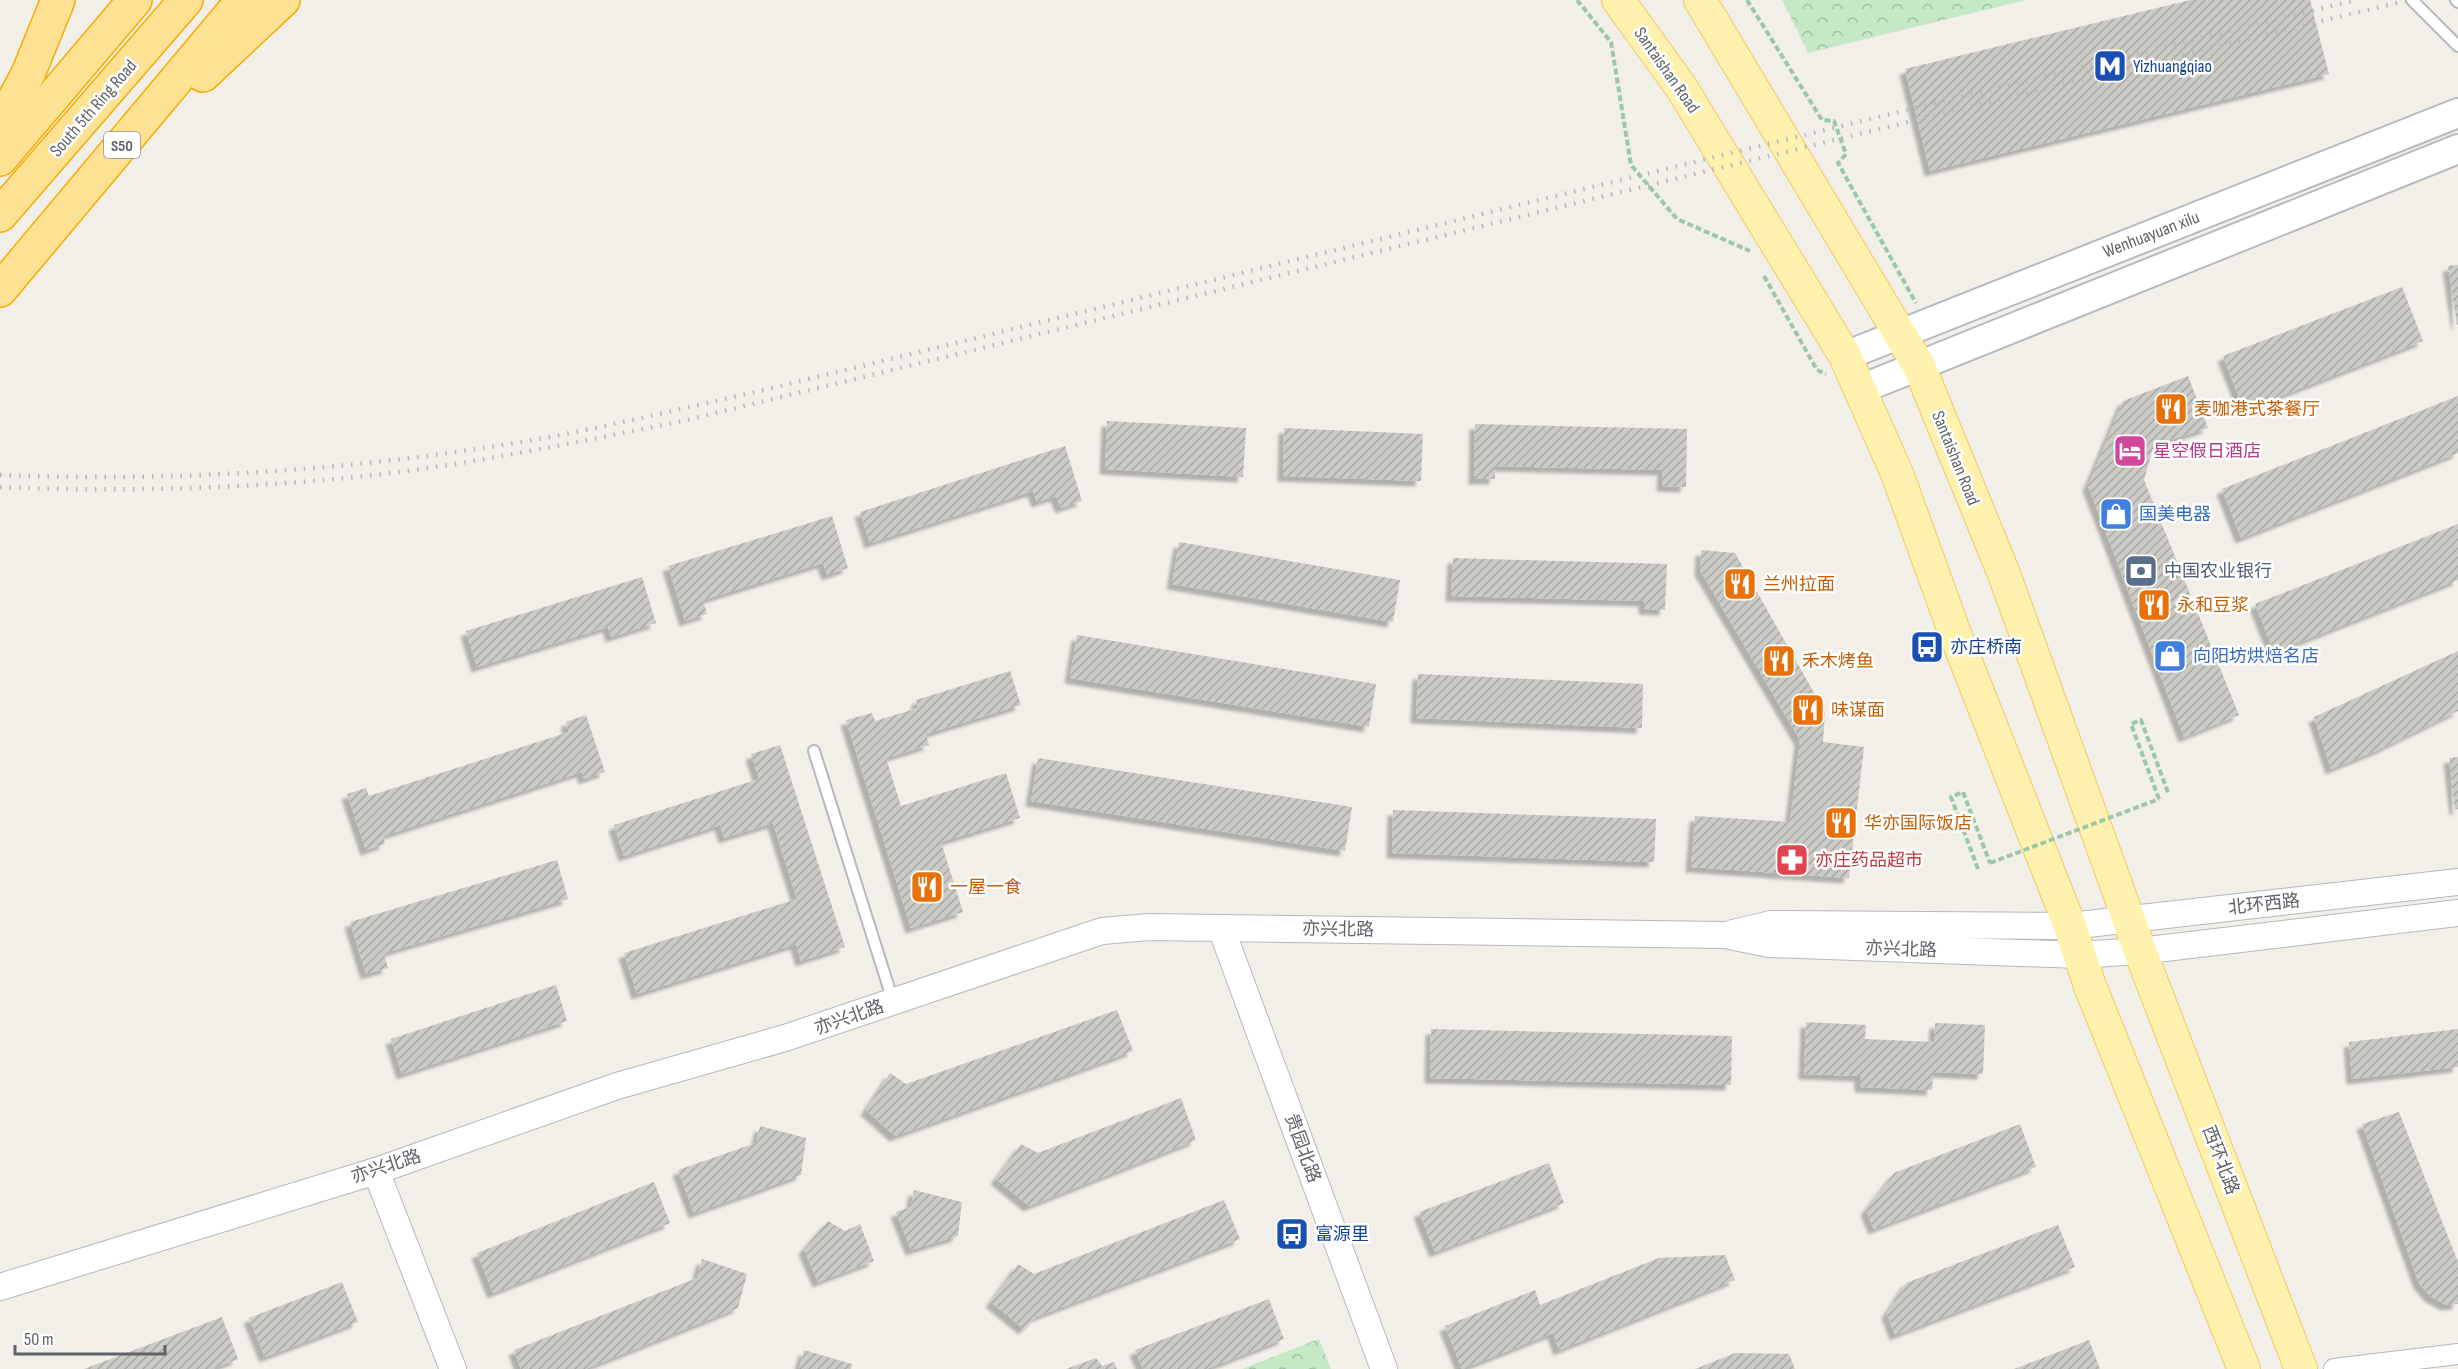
<svg xmlns="http://www.w3.org/2000/svg" width="2458" height="1369" font-family="'Sofia Sans Condensed','Noto Sans SC',sans-serif">
<style>
.forest{fill:url(#forest-crowns)}
.building{fill:url(#building-hatch);filter:url(#shadow)}
.lines{fill:none;stroke-linecap:round;stroke-linejoin:round}
.service-casing{stroke:#b5b8bc;stroke-width:14}
.minor-casing{stroke:#b5b8bc;stroke-width:22}
.tertiary-casing{stroke:#b5b8bc;stroke-width:28}
.secondary-casing{stroke:#b6babf;stroke-width:32}
.primary-casing{stroke:#f2c960;stroke-width:34}
.motorway-casing{stroke:#f9ab00;stroke-width:36}
.path{stroke:#9cc7a9;stroke-width:4;stroke-dasharray:6 3;stroke-linecap:butt}
.service{stroke:#fff;stroke-width:10}
.minor{stroke:#fff;stroke-width:20}
.tertiary{stroke:#fff;stroke-width:26}
.secondary{stroke:#fff;stroke-width:28}
.primary{stroke:#fff2af;stroke-width:32}
.motorway{stroke:#fde293;stroke-width:33}
.rail{stroke:#b6b7b8;stroke-width:4.5;stroke-dasharray:1.5 8;stroke-linecap:butt}
.path-bridge{stroke:#9cc7a9;stroke-width:4;stroke-dasharray:6 3;stroke-linecap:butt}
.labels{text-anchor:middle;stroke-width:5;stroke-linejoin:round;paint-order:stroke}
.shield{fill:#fff;stroke:#8f9295;stroke-width:1.5}
.shield-label{font-size:16px;font-weight:bold;fill:#5f6368}
.transit-label{font-size:18px;fill:#164399;stroke:#fff;text-anchor:start}
.street-label{font-size:18px;fill:#5f6368;stroke:#fff}
.food-label{font-size:18px;fill:#c56008;stroke:#fff;text-anchor:start}
.hotel-label{font-size:18px;fill:#b23c85;stroke:#fff;text-anchor:start}
.shop-label{font-size:18px;fill:#366cbe;stroke:#fff;text-anchor:start}
.service-label{font-size:18px;fill:#4e5e75;stroke:#fff;text-anchor:start}
.health-label{font-size:18px;fill:#be3a42;stroke:#fff;text-anchor:start}
</style>
<defs>
<pattern id="forest-crowns" width="20" height="18" patternUnits="userSpaceOnUse" patternTransform="scale(1.5)"><rect width="20" height="18" fill="#c5e8c5"/><path d="M2 6a3 3 0 1 1 6 0M12 15a3 3 0 1 1 6 0" fill="none" stroke="#a3c0a4"/></pattern>
<pattern id="building-hatch" width="6" height="6" patternUnits="userSpaceOnUse" patternTransform="scale(1.5)"><rect width="6" height="6" fill="#cccac5"/><path d="M-1 1l2-2M0 6l6-6M5 7l2-2" fill="none" stroke="#a9a8a4"/></pattern>
<filter id="shadow"><feDropShadow dx="-5.5" dy="5.5" stdDeviation="1.5" flood-color="#0004"/></filter>
</defs>
<rect width="100%" height="100%" fill="#f1efe8"/>
<g class="forest">
<polygon points="1782,0 2026,0 1808,53"/>
<polygon points="1319,1339 1331,1369 1242,1369"/>
</g>
<g class="building">
<polygon points="2190,0 2310,0 2329,74 1930,171 1905,69"/>
<polygon points="2458,265 2458,325 2457,325 2448,266"/>
<polygon points="2402,287 2423,341 2244,410 2223,356"/>
<polygon points="2188,376 2208,428 2154,445 2144,480 2239,715 2184,737 2088,486 2123,401"/>
<polygon points="2458,396 2458,453 2241,538 2222,489"/>
<polygon points="1107,421 1246,428 1243,477 1105,469"/>
<polygon points="1475,424 1687,429 1686,487 1662,486 1663,470 1495,466 1495,479 1474,479"/>
<polygon points="1284,428 1423,434 1421,481 1283,476"/>
<polygon points="1065,446 1082,501 1061,508 1056,496 1037,502 1033,491 870,543 860,512"/>
<polygon points="832,516 848,568 827,575 823,563 703,600 707,614 685,621 668,566"/>
<polygon points="2458,524 2458,580 2274,652 2255,604"/>
<polygon points="1179,542 1400,580 1393,622 1172,584"/>
<polygon points="1701,550 1735,553 1825,712 1823,742 1864,747 1849,878 1691,867 1695,816 1790,822 1800,740 1700,570"/>
<polygon points="1453,558 1667,564 1665,610 1644,609 1644,601 1451,596"/>
<polygon points="642,577 656,623 611,637 608,627 477,667 466,631"/>
<polygon points="1077,635 1376,684 1369,727 1070,678"/>
<polygon points="2458,651 2458,711 2378,750 2331,769 2314,717"/>
<polygon points="1010,671 1021,705 926,734 929,745 886,758 901,806 1006,773 1020,818 941,842 963,912 911,928 846,720 872,713 875,721 918,708 916,700"/>
<polygon points="1418,674 1643,684 1642,728 1416,718"/>
<polygon points="586,715 605,772 584,779 582,772 383,836 385,844 366,850 347,794 366,788 369,796 569,732 566,722"/>
<polygon points="780,745 845,947 801,961 796,944 637,994 624,953 797,899 773,823 724,838 720,825 624,856 614,825 759,779 751,754"/>
<polygon points="2458,757 2458,809 2455,810 2449,758"/>
<polygon points="1038,758 1352,807 1345,851 1031,801"/>
<polygon points="1393,810 1656,819 1654,862 1392,853"/>
<polygon points="557,860 568,899 384,953 388,968 366,974 350,922"/>
<polygon points="556,985 567,1021 402,1074 391,1039"/>
<polygon points="1117,1010 1133,1051 895,1136 866,1110 890,1073 906,1084"/>
<polygon points="1806,1022 1866,1025 1865,1039 1934,1042 1935,1023 1985,1025 1983,1074 1933,1072 1932,1090 1860,1087 1860,1076 1804,1074"/>
<polygon points="1431,1029 1732,1036 1731,1085 1430,1078"/>
<polygon points="2458,1029 2458,1067 2352,1079 2349,1042"/>
<polygon points="1181,1098 1196,1140 1029,1206 996,1179 1021,1144 1038,1153"/>
<polygon points="2399,1112 2458,1262 2458,1304 2446,1305 2430,1296 2419,1283 2362,1124"/>
<polygon points="2020,1124 2036,1167 1874,1229 1866,1210 1894,1173"/>
<polygon points="760,1126 806,1138 801,1175 694,1213 678,1170 756,1143"/>
<polygon points="1549,1163 1564,1203 1435,1252 1419,1212"/>
<polygon points="654,1182 670,1223 493,1293 477,1253"/>
<polygon points="914,1190 962,1202 958,1236 911,1250 896,1212 911,1207"/>
<polygon points="1224,1200 1240,1239 1036,1317 1024,1329 991,1302 1018,1264 1034,1274"/>
<polygon points="828,1221 845,1231 860,1224 874,1261 818,1282 804,1249"/>
<polygon points="2058,1225 2075,1267 1895,1335 1887,1313 1906,1283"/>
<polygon points="1725,1255 1735,1280 1559,1350 1553,1333 1462,1369 1445,1326 1535,1290 1540,1305 1659,1258"/>
<polygon points="702,1259 747,1274 738,1308 585,1369 521,1369 514,1350 697,1278"/>
<polygon points="342,1282 358,1322 265,1357 249,1318"/>
<polygon points="1269,1299 1284,1339 1206,1369 1143,1369 1135,1350"/>
<polygon points="222,1317 238,1359 212,1369 84,1369"/>
<polygon points="2089,1340 2100,1369 2014,1369"/>
<polygon points="804,1350 852,1364 851,1369 799,1369"/>
<polygon points="1735,1353 1789,1354 1795,1369 1695,1369"/>
<polygon points="1096,1358 1102,1366 1114,1362 1117,1369 1066,1369"/>
</g>
<g class="lines">
<g class="service-casing">
<g id="service">
<polyline points="2412,0 2458,46"/>
<polyline points="2456,0 2458,2"/>
<polyline points="814,751 893,1001"/>
</g>
</g>
<g class="minor-casing">
<polyline id="minor" points="2334,1369 2458,1354"/>
</g>
<g class="tertiary-casing">
<g id="tertiary">
<polyline points="1221,928 1384,1369"/>
<polyline points="1733,933 1771,924 2070,926 2458,882"/>
<polyline points="376,1171 453,1369"/>
<polyline points="0,1287 376,1171 617,1086 785,1038 1102,931 1149,927 1725,935 1769,944 2079,955 2140,951 2458,913"/>
</g>
</g>
<g class="secondary-casing">
<g id="secondary">
<polyline points="1845,356 2458,113"/>
<polyline points="1861,389 2458,149"/>
</g>
</g>
<g class="primary-casing">
<g id="primary">
<polyline points="1618,0 1681,87 1845,356 1898,476 1954,631 2070,926 2090,986 2244,1369"/>
<polyline points="1700,0 1919,366 2004,574 2140,951 2301,1369"/>
</g>
</g>
<g class="motorway-casing">
<g id="motorway">
<polyline points="203,75 283,0"/>
<polyline points="0,126 28,74 58,0"/>
<polyline points="0,159 135,0"/>
<polyline points="0,215 186,0"/>
<polyline points="0,290 243,0"/>
</g>
</g>
<g class="path">
<polyline points="1577,0 1611,42 1631,165 1677,219 1750,251"/>
<polyline points="1747,0 1822,120 1834,121 1846,154 1838,163 1916,303"/>
<polyline points="1764,276 1817,370 1826,374"/>
<polyline points="2159,799 2131,724 2141,720 2169,795"/>
<polyline points="1978,869 1951,797 1963,792 1990,863"/>
</g>
<use href="#service" class="service"/>
<use href="#minor" class="minor"/>
<use href="#tertiary" class="tertiary"/>
<use href="#secondary" class="secondary"/>
<use href="#primary" class="primary"/>
<use href="#motorway" class="motorway"/>
<g class="rail">
<path d="M0 475C173 482 344 471 515 443 600 429 684 408 768 389L2356 0"/>
<path d="M0 487C115 492 231 489 346 478 460 467 572 443 683 421L2408 0"/>
</g>
<polyline class="path-bridge" points="1990,863 2159,799"/>
</g>
<defs>
<g id="metro-square" transform="scale(1.725)"><rect x="-9" y="-9" width="18" height="18" rx="4" fill="#1a4fb4" stroke="#fff"/><path d="M-5.5 5V-5H-3L0 0L3-5H5.5V5H3V-.5L0 4L-3-.5V5Z" fill="#fff"/></g>
<g id="restaurant-square" transform="scale(1.725)"><rect x="-9" y="-9" width="18" height="18" rx="4" fill="#e8710a" stroke="#fff"/><path d="M-5-6h1v4h1v-4h1v4h1v-4h1v5L-1.5 .5V6h-2V.5L-5-1ZM5-6V6H3V1.5H1.5Q1.5-4 5-6Z" fill="#fff"/></g>
<g id="hotel-square" transform="scale(1.725)"><rect x="-9" y="-9" width="18" height="18" rx="4" fill="#d1479c" stroke="#fff"/><path d="M-6-4.5h1.5V1H6V5H4.5V3h-9V5H-6ZM-4 0a1.8 1.8 0 1 1 3.6 0ZM.5 0V-2.5h3Q6-2.5 6 0Z" fill="#fff"/></g>
<g id="shop-square" transform="scale(1.725)"><rect x="-9" y="-9" width="18" height="18" rx="4" fill="#3f7fe0" stroke="#fff"/><path d="M-5-2.5h2.3a2.7 3.5 0 0 1 5.4 0H5L5.5 6h-11ZM-1.5-2.5h3a1.5 2.3 0 0 0-3 0Z" fill="#fff"/></g>
<g id="bank-square" transform="scale(1.725)"><rect x="-9" y="-9" width="18" height="18" rx="4" fill="#5c6f8a" stroke="#fff"/><path d="M-6-4H6V4H-6ZM0-2.3a2.3 2.3 0 1 0 0 4.6a2.3 2.3 0 1 0 0-4.6Z" fill="#fff"/></g>
<g id="bus-square" transform="scale(1.725)"><rect x="-9" y="-9" width="18" height="18" rx="4" fill="#1a4fb4" stroke="#fff"/><path d="M-5-6H5V4H4V6H2V4H-2V6H-4V4H-5ZM-3.5-4V0h7V-4ZM-3.5 1.2v1.5H-2V1.2ZM2 1.2v1.5H3.5V1.2Z" fill="#fff"/></g>
<g id="pharmacy-square" transform="scale(1.725)"><rect x="-9" y="-9" width="18" height="18" rx="4" fill="#e0444e" stroke="#fff"/><path d="M-2-6h4v4h4v4h-4v4h-4v-4h-4v-4h4Z" fill="#fff"/></g>
</defs>
<g fill-rule="evenodd">
<use href="#metro-square" x="2110" y="66"/>
<use href="#restaurant-square" x="2171" y="409"/>
<use href="#hotel-square" x="2130" y="451"/>
<use href="#shop-square" x="2116" y="514"/>
<use href="#bank-square" x="2141" y="571"/>
<use href="#restaurant-square" x="1740" y="584"/>
<use href="#restaurant-square" x="2154" y="605"/>
<use href="#bus-square" x="1927" y="647"/>
<use href="#shop-square" x="2170" y="656"/>
<use href="#restaurant-square" x="1779" y="661"/>
<use href="#restaurant-square" x="1808" y="710"/>
<use href="#restaurant-square" x="1841" y="823"/>
<use href="#pharmacy-square" x="1792" y="860"/>
<use href="#restaurant-square" x="927" y="887"/>
<use href="#bus-square" x="1292" y="1234"/>
</g>
<g class="labels">
<rect class="shield" x="104" y="132" width="36" height="26" rx="4.5"/>
<g class="shield-label">
<text x="122" y="151">S50</text>
</g>
<g class="transit-label">
<text x="2133" y="72">Yizhuangqiao</text>
<text x="1950" y="653">亦庄桥南</text>
<text x="1315" y="1240">富源里</text>
</g>
<g class="street-label">
<text transform="translate(1667 70) rotate(55)" y="6">Santaishan Road</text>
<text transform="translate(93 108) rotate(-49)" y="6">South 5th Ring Road</text>
<text transform="translate(2151 234) rotate(-21)" y="6">Wenhuayuan xilu</text>
<text transform="translate(1956 458) rotate(68)" y="6">Santaishan Road</text>
<text transform="translate(2264 904) rotate(-6)" y="6">北环西路</text>
<text transform="translate(1338 929) rotate(1)" y="6">亦兴北路</text>
<text transform="translate(1901 949) rotate(2)" y="6">亦兴北路</text>
<text transform="translate(849 1017) rotate(-19)" y="6">亦兴北路</text>
<text transform="translate(1303 1148) rotate(70)" y="6">贵园北路</text>
<text transform="translate(2221 1160) rotate(69)" y="6">西环北路</text>
<text transform="translate(386 1166) rotate(-18)" y="6">亦兴北路</text>
</g>
<g class="food-label">
<text x="2194" y="415">麦咖港式茶餐厅</text>
<text x="1763" y="590">兰州拉面</text>
<text x="2177" y="611">永和豆浆</text>
<text x="1802" y="667">禾木烤鱼</text>
<text x="1831" y="716">味谋面</text>
<text x="1864" y="829">华亦国际饭店</text>
<text x="950" y="893">一屋一食</text>
</g>
<g class="hotel-label">
<text x="2153" y="457">星空假日酒店</text>
</g>
<g class="shop-label">
<text x="2139" y="520">国美电器</text>
<text x="2193" y="662">向阳坊烘焙名店</text>
</g>
<g class="service-label">
<text x="2164" y="577">中国农业银行</text>
</g>
<g class="health-label">
<text x="1815" y="866">亦庄药品超市</text>
</g>
</g>
<path d="M15 1345v9h150v-9" fill="none" stroke="#5f6368" stroke-width="3"/>
<text x="24" y="1345" font-size="18" fill="#5f6368" stroke="#ffffff" stroke-width="4.5" paint-order="stroke">50 m</text>
</svg>
